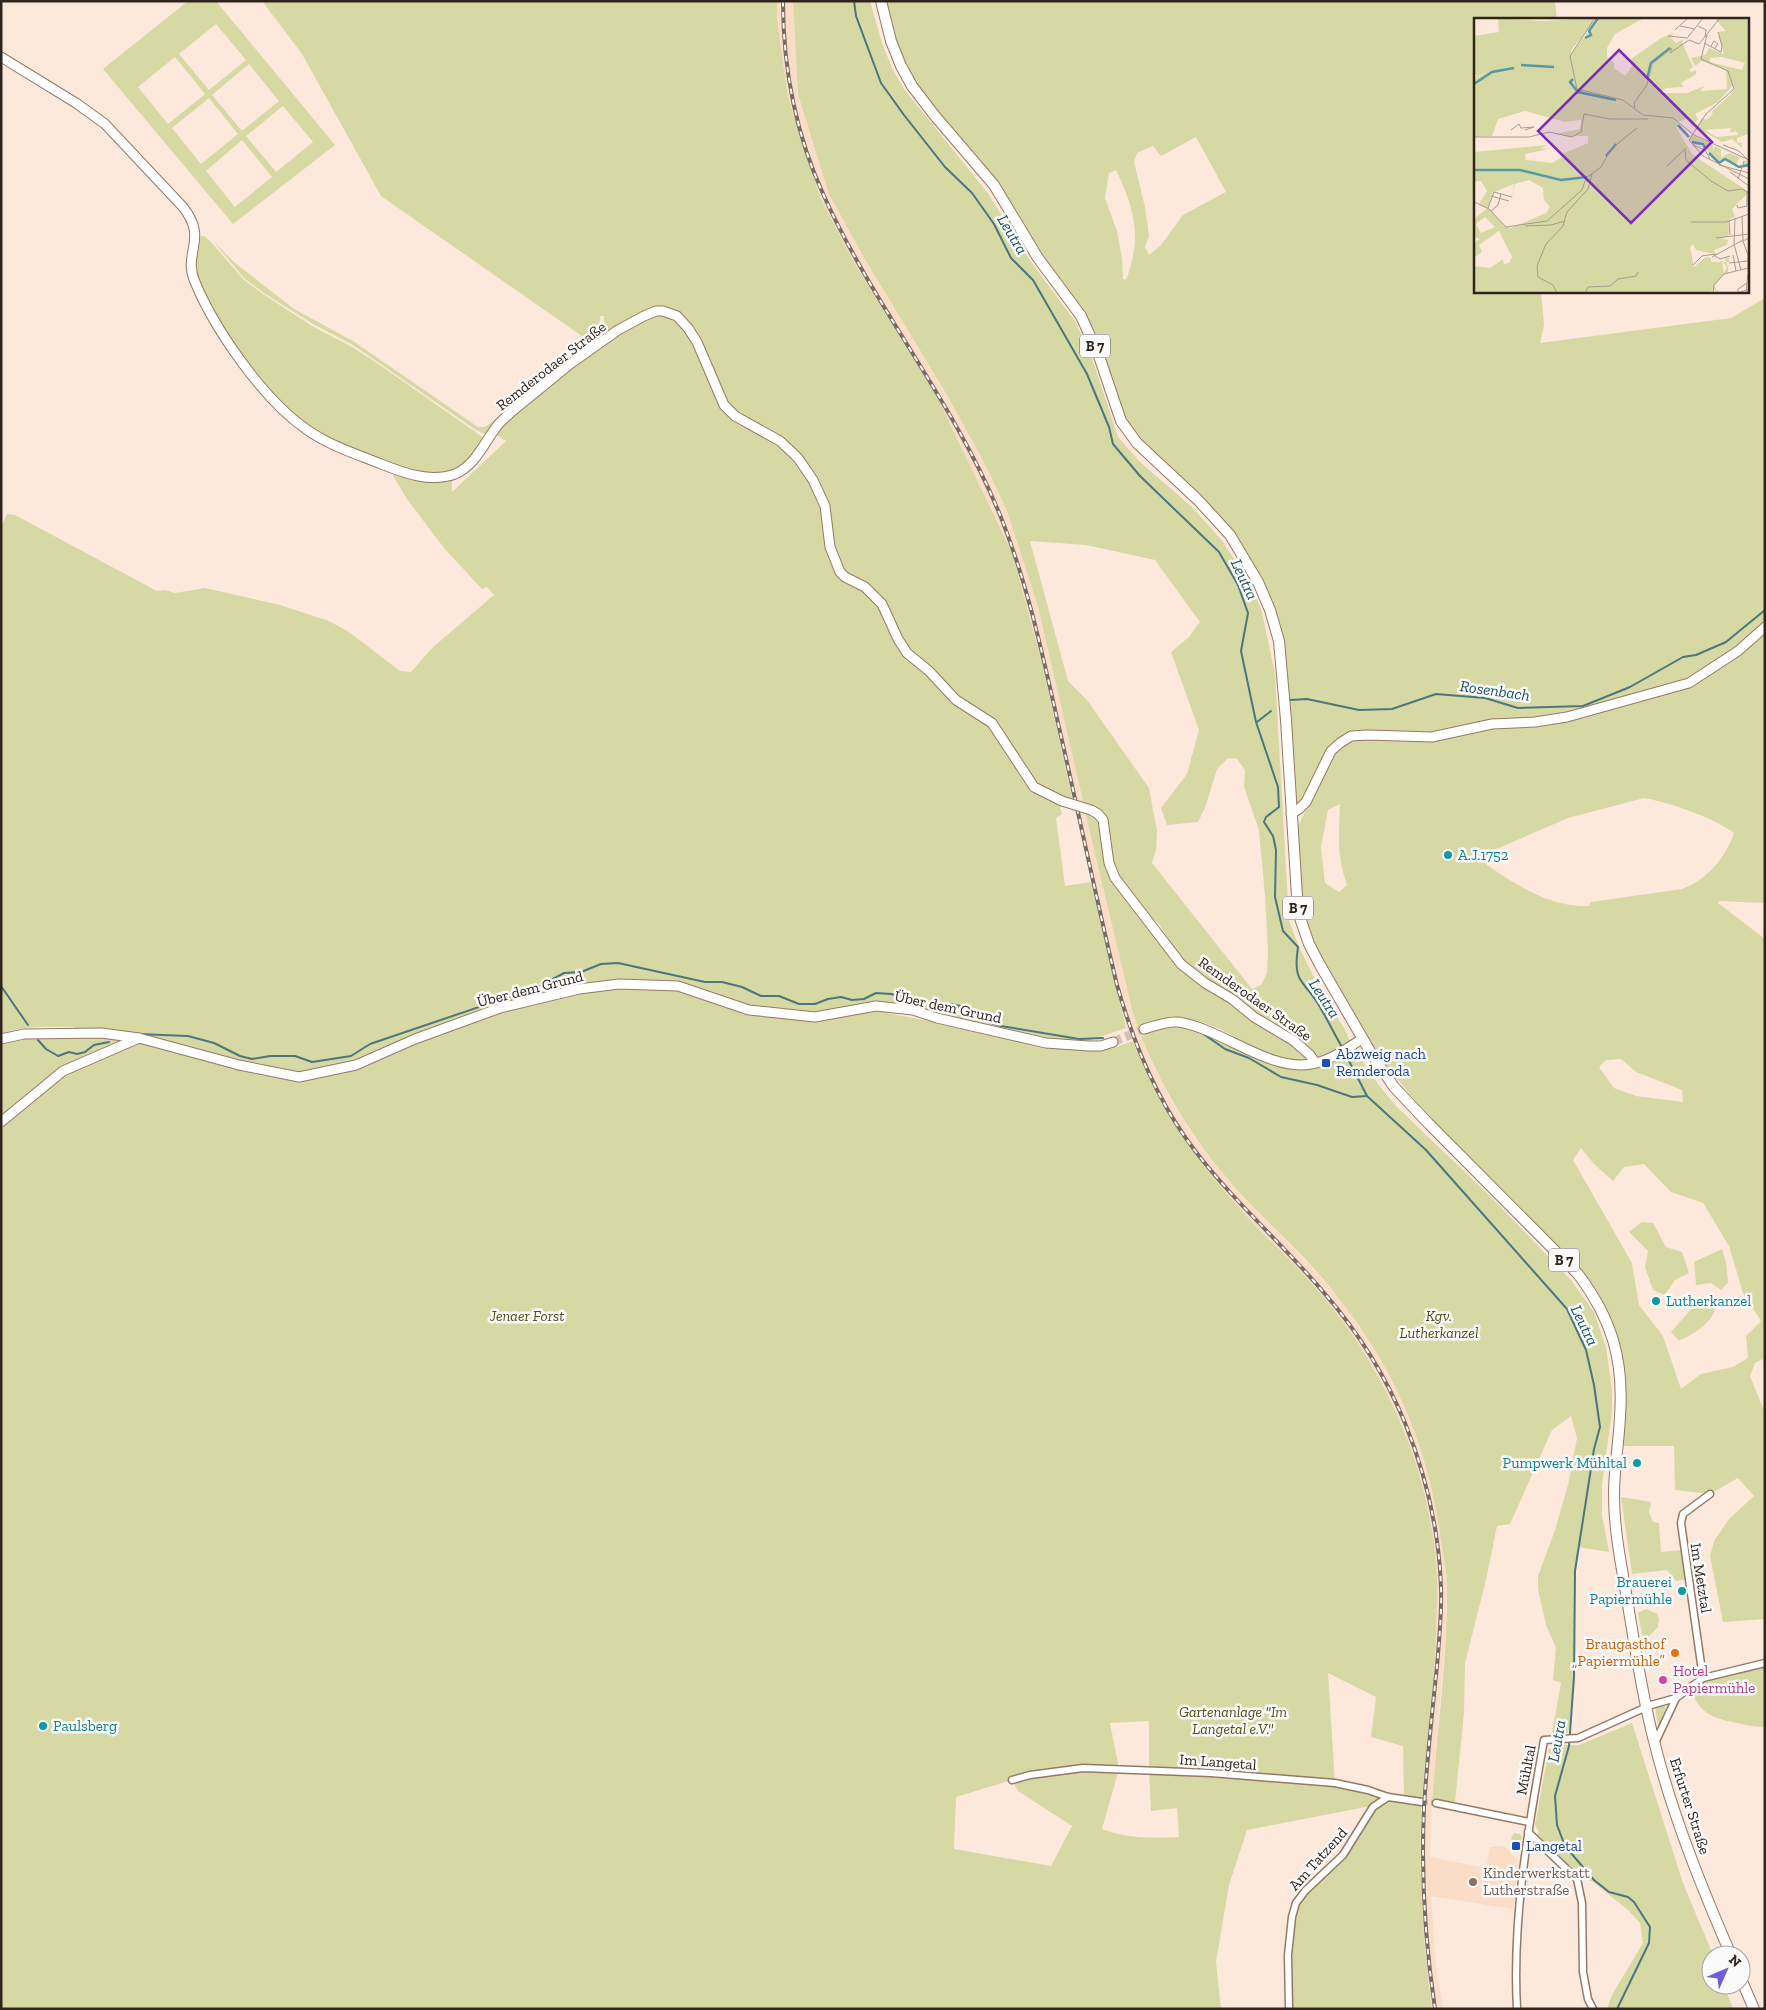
<svg xmlns="http://www.w3.org/2000/svg" width="1766" height="2010" font-family="'Zilla Slab',serif">
<style>
.built{fill:#fbdcc7}
.green{fill:#d6d9a3;fill-rule:evenodd}
.lines{fill:none;stroke-linecap:round;stroke-linejoin:round}
.stream{stroke:#4c767f;stroke-width:2}
.street-tunnel{stroke:#d3c2b6;stroke-width:6;stroke-dasharray:6 3;stroke-linecap:butt}
.secondary-tunnel{stroke:#d3c2b6;stroke-width:9;stroke-dasharray:9 4.5;stroke-linecap:butt}
.street-casing{stroke:#957965;stroke-width:9}
.secondary-casing{stroke:#957965;stroke-width:11}
.primary-casing{stroke:#957965;stroke-width:12}
.street{stroke:#fff;stroke-width:6}
.secondary{stroke:#fff;stroke-width:9}
.primary{stroke:#fff;stroke-width:10}
.rail-casing{stroke:#7a6b62;stroke-width:4}
.rail{stroke:#fafafa;stroke-width:2;stroke-dasharray:5.5;stroke-linecap:butt}
.secondary-bridge-casing{stroke:#957965;stroke-width:11;stroke-linecap:butt}
.secondary-bridge{stroke:#fff;stroke-width:9}
.culture-dot{fill:#0f9aa8;stroke:#fafafa;stroke-width:2}
.transit-dot{fill:#1a4fb4;stroke:#fafafa;stroke-width:2}
.food-dot{fill:#e8710a;stroke:#fafafa;stroke-width:2}
.hotel-dot{fill:#d1479c;stroke:#fafafa;stroke-width:2}
.education-dot{fill:#8d6e63;stroke:#fafafa;stroke-width:2}
.labels{text-anchor:middle;stroke-width:5;stroke-linejoin:round;paint-order:stroke}
.shield{fill:#fafafa;stroke:#6d645f;stroke-width:1}
.shield-label{font-size:14px;font-weight:bold;fill:#30241c}
.street-label{font-size:15px;fill:#30241c;stroke:#fafafa}
.culture-label{font-size:15px;fill:#0d838f;stroke:#fafafa;text-anchor:start}
.transit-label{font-size:15px;fill:#164399;stroke:#fafafa;text-anchor:start}
.park-label{font-size:15px;font-style:italic;fill:#4f5013;stroke:#fafafa}
.food-label{font-size:15px;fill:#c56008;stroke:#fafafa;text-anchor:end}
.hotel-label{font-size:15px;fill:#b23c85;stroke:#fafafa;text-anchor:start}
.education-label{font-size:15px;fill:#785e54;stroke:#fafafa;text-anchor:start}
.water-label{font-size:16px;font-style:italic;fill:#18515d;stroke:#fafafa}
.inset-river{fill:none;stroke:#5899a9;stroke-width:2.5}
.inset-road{fill:none;stroke:#aa9a8f;stroke-width:1}
.view{fill:#7b2cbf;fill-opacity:0.15;stroke:#7b2cbf;stroke-width:2.5}
.inset-edge{fill:none;stroke:#30241c;stroke-width:2.5}
</style>
<rect width="100%" height="100%" fill="#fce9dc"/>
<polygon class="built" points="777,1 793,1 798,94 866,261 947,395 986,466 1007,511 1021,548 1038,606 1052,660 1133,1013 1154,1066 1172,1102 1194,1137 1218,1167 1244,1197 1316,1272 1346,1307 1372,1346 1402,1399 1426,1463 1437,1509 1447,1581 1445,1642 1431,1810 1430,1857 1486,1868 1490,1847 1504,1846 1518,1861 1513,1909 1431,1896 1436,1967 1443,2009 1432,2009 1426,1968 1422,1915 1422,1802 1432,1698 1437,1582 1428,1510 1416,1467 1403,1427 1383,1384 1364,1352 1337,1313 1307,1278 1236,1205 1209,1172 1186,1142 1163,1107 1144,1071 1122,1016 1042,663 1012,554 856,266 820,197 788,97 777,20"/>
<g class="green">
<path d="M188 1H216L335 145 233 224 103 69ZM216 24 246 60 209 90 179 54ZM175 57 205 94 168 124 138 87ZM249 64 279 101 242 131 212 95ZM209 98 238 134 201 164 172 128ZM283 106 313 142 276 172 246 136ZM242 140 272 177 235 207 206 171Z"/>
<polygon points="262,1 777,1 777,20 788,97 820,197 856,266 938,399 1012,553 1042,663 1073,802 1036,785 1004,735 958,698 909,652 891,614 847,575 836,558 831,526 800,456 747,420 727,403 699,341 671,310 608,332 604,327 604,316 600,316 599,334 592,345 586,339 381,196 302,54"/>
<path d="M793 1H870L882 43 892 68 904 89 987 192 1031 262 1075 321 1092 358 1118 437 1140 462 1192 507 1210 527 1223 542 1252 586 1262 612 1275 674 1289 920C1298 947 1311 972 1325 997 1333 1012 1344 1025 1350 1041 1340 1049 1327 1060 1314 1056L1206 981 1170 947 1168 938 1159 924 1153 919 1148 918 1116 877 1106 825 1084 805 1038 606 1007 511 986 466 947 395 866 261 829 194 798 94ZM1030 541 1086 545 1155 560 1200 622 1189 637 1171 652 1199 730 1187 774 1161 808 1167 825 1198 822 1205 808 1217 769 1228 758 1237 759 1245 770 1244 787 1259 830 1265 896 1268 953 1267 973 1261 985 1252 989 1152 863 1156 850 1157 831 1149 788 1087 700 1068 681Z"/>
<path d="M886 1H1555L1557 19H1475V291H1541L1544 325 1540 343 1731 318 1765 298V903L1719 901 1718 903 1765 939V1358L1755 1363 1750 1376 1765 1413V1619L1723 1622 1710 1556 1714 1541 1729 1519 1754 1496 1738 1478 1710 1494 1675 1490 1674 1446H1621L1623 1411 1603 1307 1408 1092 1385 1064 1334 983 1312 939 1305 919 1300 897 1298 826 1312 798 1305 796 1297 807H1296L1281 642 1249 559 1146 446 1124 420 1094 332 1041 256 997 182 929 102 916 84 905 64 896 39ZM1196 137 1226 192 1183 215 1161 245 1149 255 1145 247 1149 236 1145 207 1134 162 1137 153 1153 146 1161 156ZM1116 170C1135 209 1142 238 1126 280L1123 279 1122 259 1117 231 1105 198 1109 173ZM1644 798C1671 803 1712 817 1734 833 1726 857 1706 881 1682 889L1591 902 1589 906C1551 908 1518 886 1487 865L1488 858 1494 850 1568 818ZM1340 804C1339 836 1336 852 1347 885L1339 892 1325 883 1321 847 1328 810ZM1621 1059 1636 1072 1682 1090 1683 1102 1636 1096 1614 1088 1599 1067 1606 1060ZM1581 1148 1594 1164 1613 1181 1624 1167 1644 1164 1671 1192 1703 1203 1729 1246 1743 1293 1761 1321 1746 1336 1748 1358 1733 1367 1701 1374 1681 1389 1663 1336 1639 1305 1632 1263 1573 1160Z"/>
<path d="M201 236H204L210 241 244 280 263 294 312 326 352 347 374 361 484 438C474 454 461 474 439 474 411 475 332 443 309 426 267 397 236 350 211 307 207 298 199 289 197 280 193 265 195 251 201 236Z"/>
<polygon points="212,240 235,263 294,309 353,341 478,427 485,427 496,419 495,424 486,435 476,430 353,345 313,324 264,293 245,279"/>
<path d="M662 314 675 319 690 336 718 400 787 451 810 481 822 506 827 547 833 568 837 574 863 589 880 606 901 649 985 719 1027 782 1058 802 1062 814 1056 818 1065 886 1091 882 1126 1028 1088 1041 1047 1040 937 1013 886 1003V1013L1090 1050 1116 1047 1133 1041C1157 1103 1191 1153 1235 1203 1257 1229 1283 1252 1306 1277 1383 1360 1432 1468 1437 1581 1438 1597 1436 1613 1436 1629 1434 1686 1427 1742 1422 1799L1404 1796 1403 1746 1371 1737 1376 1697 1328 1673 1335 1783 1381 1797 1380 1799 1371 1806 1247 1830 1229 1885 1216 1962 1221 2009H1V1127L65 1076 85 1065 89 1057 1 1119V1039L78 1035 74 1027C50 1027 24 1025 1 1034V527L7 514 15 515 157 591 165 590 175 593 205 588 280 605 329 621 349 632 400 671 411 672 432 648 494 595 487 587 482 589 444 548 407 499 393 476 395 474C414 482 432 484 452 480V492L506 441 495 434 500 426C544 390 608 328 662 314ZM1149 1721V1770L1151 1811 1177 1808 1179 1837C1153 1838 1127 1839 1102 1829L1119 1769 1110 1723ZM1012 1780 1018 1791 1072 1826 1051 1866 954 1849 956 1797Z"/>
<polygon points="1085,811 1099,818 1108,864 1175,959 1289,1038 1309,1060 1292,1062 1258,1050 1220,1029 1199,1021 1180,1019 1139,1029 1133,1013"/>
<path d="M1176 1027C1198 1032 1218 1040 1238 1049 1254 1056 1271 1066 1289 1069 1312 1073 1336 1061 1354 1049L1381 1088 1397 1107 1489 1195 1571 1280 1594 1312 1606 1347 1612 1390V1412L1602 1485V1515L1609 1552 1578 1547C1570 1609 1580 1672 1568 1733H1552L1561 1683 1553 1680 1556 1648 1546 1625 1538 1589V1576L1555 1530 1568 1485 1577 1438 1571 1416 1552 1430 1510 1524 1497 1526 1486 1580 1465 1663 1464 1713 1455 1802 1436 1799 1432 1803C1437 1730 1448 1656 1447 1583 1446 1569 1443 1554 1441 1540 1427 1435 1387 1353 1318 1273 1294 1246 1267 1222 1243 1196 1197 1146 1167 1098 1141 1036L1155 1030Z"/>
<polygon points="1642,1222 1653,1223 1666,1247 1682,1252 1689,1273 1675,1280 1665,1295 1653,1290 1645,1267 1648,1251 1629,1232"/>
<polygon points="1722,1249 1726,1262 1728,1282 1721,1290 1711,1283 1696,1285 1694,1262"/>
<path d="M1710 1296 1716 1304C1713 1324 1696 1332 1679 1341L1671 1332 1694 1306Z"/>
<polygon points="1621,1497 1651,1502 1649,1512 1653,1522 1659,1523 1661,1552 1682,1550 1687,1579 1676,1581 1667,1570 1632,1574"/>
<polygon points="1646,1609 1657,1614 1659,1619 1658,1627 1645,1640 1643,1639 1638,1613"/>
<path d="M1765 1665V1727C1755 1727 1746 1725 1737 1723 1712 1718 1701 1714 1690 1690L1703 1678Z"/>
<polygon points="1666,1704 1659,1731 1655,1708"/>
<polygon points="1632,1723 1683,1883 1713,1955 1711,1955 1711,1985 1724,1985 1733,2009 1607,2009 1612,1995 1643,1943 1640,1923 1628,1910 1592,1881 1579,1879 1537,1834 1539,1832 1535,1825 1549,1749 1557,1745 1579,1745"/>
<path d="M1389 1801 1421 1805C1420 1874 1422 1941 1432 2009H1291L1290 1990 1295 1922 1301 1902 1315 1885 1344 1857 1375 1808Z"/>
<polygon points="1514,1833 1520,1834 1522,1837 1519,1847 1511,1839"/>
</g>
<g class="lines">
<g class="stream">
<path d="M854 1 856 16 881 83 904 115 945 167 972 193 994 224 1011 258 1033 280 1087 374 1109 427 1113 444 1140 476 1219 552 1238 585 1248 613 1241 651 1256 722 1278 787 1279 807 1266 817 1264 822 1273 836 1276 850 1275 897 1283 931 1298 947C1292 985 1305 980 1320 1007 1328 1021 1335 1035 1343 1049"/>
<polyline points="1290,700 1307,699 1359,710 1392,709 1436,694 1485,698 1518,708 1583,706 1630,687 1683,657 1696,655 1726,642 1765,610"/>
<polyline points="1257,722 1271,711"/>
<polyline points="1,986 28,1025"/>
<polyline points="1202,1033 1225,1049 1249,1058 1281,1077 1317,1085 1352,1097 1367,1096"/>
<polyline points="137,1034 188,1036 214,1043 240,1056 252,1059 270,1056 295,1056 312,1062 351,1056 370,1044 538,987 564,973 581,972 601,964 618,963 705,982 722,982 742,987 761,996 779,996 799,1004 815,1004 828,999 841,997 852,1000 864,999 876,993 891,994 937,1006 951,1004 965,1007 982,1020 1001,1026 1079,1039 1103,1038"/>
<polyline points="38,1040 46,1049 58,1056 69,1052 77,1054 85,1052 94,1045 109,1042"/>
<polyline points="1345,1053 1367,1096 1426,1150 1567,1309 1586,1350 1594,1385 1600,1427 1594,1449 1575,1571 1574,1677 1569,1746 1555,1796 1557,1825 1565,1846 1594,1880 1609,1892 1628,1897 1634,1902 1650,1927 1649,1943 1617,2009"/>
</g>
<polyline class="street-tunnel" points="1422,1802 1436,1803"/>
<polyline class="secondary-tunnel" points="1113,1042 1144,1029"/>
<g class="street-casing">
<g id="street">
<polyline points="1703,1678 1681,1523 1683,1514 1710,1494"/>
<polyline points="1655,1743 1676,1698"/>
<polyline points="1012,1780 1030,1775 1083,1768 1211,1773 1335,1783 1368,1790 1388,1797 1422,1802"/>
<polyline points="1436,1803 1529,1822"/>
<polyline points="1528,1832 1577,1879 1582,1903 1583,1972 1588,1999 1593,2009"/>
<polyline points="1289,2009 1288,1955 1292,1917 1296,1903 1305,1891 1343,1855 1373,1807 1388,1797"/>
<path d="M1517 2009C1512 1919 1528 1829 1544 1740L1578 1738 1651 1705 1676 1698 1703 1678 1765 1663"/>
</g>
</g>
<g class="secondary-casing">
<g id="secondary">
<path d="M1 57 76 103 105 124 183 207C209 240 182 252 195 282 215 330 263 399 306 429 328 445 356 454 381 464 404 473 430 483 455 474 475 466 484 443 497 426 500 422 506 417 510 413L570 364 618 330 644 316 656 311H663L677 316 688 328 697 342 724 405 735 416 780 441 798 458 813 480 825 506 830 547 840 572 845 577 865 587 882 604 898 639 907 653 929 671 956 700 992 723 1034 787 1062 801"/>
<polyline points="1091,810 1098,814 1103,820 1109,863 1115,878 1181,964 1205,983 1232,999 1254,1017 1294,1041 1310,1055 1315,1063"/>
<polyline points="1291,814 1299,809 1306,802 1331,751 1340,743 1351,736 1368,735 1432,737 1492,724 1535,722 1567,717 1689,683 1738,651 1765,627"/>
<path d="M1144 1029C1154 1026 1167 1021 1178 1022 1221 1028 1269 1072 1311 1064 1330 1061 1346 1049 1362 1039"/>
<polyline points="1,1039 24,1034 101,1033 139,1038 239,1065 299,1077 356,1065 415,1039 500,1008 579,989 619,984 678,986 749,1010 815,1017 876,1006 913,1010 937,1018 1046,1043 1089,1046 1101,1046 1113,1042"/>
<polyline points="1,1122 63,1071 139,1038"/>
</g>
</g>
<g class="primary-casing">
<g id="primary">
<path d="M881 1 891 41 901 66 912 86 935 116 994 185 1038 258 1081 316 1099 356 1121 421 1137 443 1198 500 1230 535 1258 582 1270 610 1279 641 1286 720 1298 912 1309 944 1320 965 1371 1053 1394 1087 1429 1124 1578 1274C1612 1319 1624 1360 1620 1416 1619 1442 1614 1468 1614 1495 1614 1534 1623 1573 1629 1611 1636 1654 1643 1699 1654 1741 1672 1814 1701 1886 1731 1955"/>
<polyline points="1741,1979 1754,2009"/>
</g>
</g>
<use href="#street" class="street"/>
<use href="#secondary" class="secondary"/>
<use href="#primary" class="primary"/>
<g class="rail-casing">
<path id="rail" d="M783 1C783 68 796 135 824 196 874 307 954 402 1000 515 1027 582 1042 652 1058 723 1078 810 1096 898 1117 985 1134 1045 1158 1103 1196 1152 1235 1203 1284 1245 1325 1294 1358 1332 1386 1377 1405 1423 1426 1475 1439 1531 1441 1587 1442 1613 1439 1640 1437 1666 1432 1713 1427 1760 1424 1807 1421 1874 1425 1942 1435 2009"/>
</g>
<use href="#rail" class="rail"/>
<g class="secondary-bridge-casing">
<polyline id="secondary-bridge" points="1062,801 1091,810"/>
</g>
<use href="#secondary-bridge" class="secondary-bridge"/>
</g>
<g class="culture-dot">
<circle cx="1448" cy="855" r="5"/>
<circle cx="1656" cy="1301" r="5"/>
<circle cx="1637" cy="1463" r="5"/>
<circle cx="1682" cy="1591" r="5"/>
<circle cx="43" cy="1726" r="5"/>
</g>
<g class="transit-dot">
<rect x="1321" y="1058" width="10" height="10" rx="2.5"/>
<rect x="1511" y="1841" width="10" height="10" rx="2.5"/>
</g>
<circle class="food-dot" cx="1675" cy="1653" r="5"/>
<circle class="hotel-dot" cx="1663" cy="1680" r="5"/>
<circle class="education-dot" cx="1473" cy="1882" r="5"/>
<g class="labels">
<g class="shield">
<rect x="1080" y="334.5" width="30" height="23" rx="4"/>
<rect x="1283" y="896.5" width="30" height="23" rx="4"/>
<rect x="1549" y="1248.5" width="30" height="23" rx="4"/>
</g>
<g class="shield-label">
<text x="1095" y="351">B 7</text>
<text x="1298" y="913">B 7</text>
<text x="1564" y="1265">B 7</text>
</g>
<g class="street-label">
<text transform="translate(551 366) rotate(-38)" y="5">Remderodaer Straße</text>
<text transform="translate(530 989) rotate(-14)" y="5">Über dem Grund</text>
<text transform="translate(1255 999) rotate(35)" y="5">Remderodaer Straße</text>
<text transform="translate(948 1007) rotate(12)" y="5">Über dem Grund</text>
<text transform="translate(1701 1578) rotate(81)" y="5">Im Metztal</text>
<text transform="translate(1218 1762) rotate(4)" y="5">Im Langetal</text>
<text transform="translate(1526 1770) rotate(-79)" y="5">Mühltal</text>
<text transform="translate(1690 1806) rotate(72)" y="5">Erfurter Straße</text>
<text transform="translate(1318 1859) rotate(-48)" y="5">Am Tatzend</text>
</g>
<g class="culture-label">
<text x="1458" y="860">A.J.1752</text>
<text x="1666" y="1306">Lutherkanzel</text>
<text x="1627" y="1468" text-anchor="end">Pumpwerk Mühltal</text>
<text x="1672" y="1587" text-anchor="end">Brauerei<tspan x="1672" dy="17">Papiermühle</tspan></text>
<text x="53" y="1731">Paulsberg</text>
</g>
<g class="transit-label">
<text x="1336" y="1059">Abzweig nach<tspan x="1336" dy="17">Remderoda</tspan></text>
<text x="1526" y="1851">Langetal</text>
</g>
<g class="park-label">
<text x="527" y="1321">Jenaer Forst</text>
<text x="1439" y="1321">Kgv.<tspan x="1439" dy="17">Lutherkanzel</tspan></text>
<text x="1233" y="1717">Gartenanlage "Im<tspan x="1233" dy="17">Langetal e.V."</tspan></text>
</g>
<g class="food-label">
<text x="1665" y="1649">Braugasthof<tspan x="1665" dy="17">„Papiermühle”</tspan></text>
</g>
<g class="hotel-label">
<text x="1673" y="1676">Hotel<tspan x="1673" dy="17">Papiermühle</tspan></text>
</g>
<g class="education-label">
<text x="1483" y="1878">Kinderwerkstatt<tspan x="1483" dy="17">Lutherstraße</tspan></text>
</g>
<g class="water-label">
<text transform="translate(1013 234) rotate(59)" y="6">Leutra</text>
<text transform="translate(1245 579) rotate(65)" y="6">Leutra</text>
<text transform="translate(1495 690) rotate(8)" y="6">Rosenbach</text>
<text transform="translate(1325 998) rotate(57)" y="6">Leutra</text>
<text transform="translate(1585 1325) rotate(64)" y="6">Leutra</text>
<text transform="translate(1556 1741) rotate(-80)" y="6">Leutra</text>
</g>
</g>
<g transform="translate(1474 18)">
<rect width="275" height="275" fill="#fce9dc"/>
<path d="M24 0 68 3 120 0 118 7 98 31 96 37 114 14 123 0H170L141 16 133 30V39L140 45V50L151 58 158 48 157 41 187 20 199 15 197 20 202 25 210 21 208 24 219 49 215 52 217 54 222 52V56L207 65 210 69 192 70 186 75H214L218 73 231 68 226 73 253 71 252 52 228 43 221 48 217 40 231 37 235 30 250 36 244 14 252 13 242 2 246 0H275V116L263 120V124L268 125V130L258 121 248 124 225 111 220 113 228 100 232 102 238 97 239 92 253 80 261 71 259 67 244 84 221 96 224 101 218 108 213 101 203 104 215 121 201 107 218 136 275 174 258 191 261 199 254 202 255 217 248 221 254 222 253 227 240 232 241 236 222 232 219 226 216 229 220 249 232 239 237 240V244H245L248 243 252 244 251 240 255 239V244L252 245 254 248V255H250L253 249 248 243 250 256 240 268 245 275 239 271 236 275H0V248L16 250 29 241 30 246 35 245 38 239 25 213 5 227 8 234 0 240V224L6 221 0 219V198L1 200 14 190 18 194 24 184 18 193 30 208 37 210 72 195 76 189 70 182 69 170 55 162 41 166 38 182 40 166 18 175 14 190 5 186 13 173 7 163 0 164V134L73 127 67 131 79 130 51 136 52 142 78 145 88 139V136L114 125V118H92L84 115 106 111 107 102 91 104 51 93 24 101 18 118 0 119V61L14 53 0 60 3 57 0 56V18L25 14ZM248 39 271 45 268 52 236 44V40ZM257 110 256 115 262 113 264 117 243 119 231 112ZM11 199 21 209 7 215 2 206ZM218 117 239 127V132L241 128 247 131V140L255 135 266 139 262 147 269 148 270 143 275 142V148L264 149 251 141 243 144 229 127H219L216 122Z" fill="#d6d9a3" fill-rule="evenodd"/>
<path class="inset-river" d="M111 20 117 17 115 13 124 0M47 47 80 49M99 61 96 64 104 74 142 82M173 61 177 45 196 30M0 66 18 54 40 50M204 107 215 119M218 124 229 126 231 130M235 135 245 145 251 141 265 149 275 147M132 138 142 126M0 152H46L87 162 113 159"/>
<path class="inset-road" d="M121 0 96 38 103 71 149 82 169 97 199 100 220 117 275 142M206 8 221 11M224 8 232 12 231 19M201 12 214 0M233 17 227 41 254 53 260 71 232 96 215 122 229 138 275 161M194 18 214 20M214 19 229 0M215 22 225 26 246 0M230 25 247 34 248 28 244 14M237 28 240 23 244 26 241 30M196 35 215 22M161 90 160 85 173 67 178 46 198 30 196 35M37 112 45 106 47 110 60 109 51 112M0 119H55L75 114 98 119 107 114 110 96 136 101H174M219 127 231 132 236 141M249 127 265 133 274 142M211 132 212 142 237 163 254 173 268 171 275 175M245 147 275 155M193 148 212 130M256 154 275 168M264 161 270 143M17 178 35 183M0 184 15 191 32 209 73 203 108 172 112 160 127 149 138 130 163 110M263 187 264 190 273 188V173M14 190 20 174 38 179M17 193 24 187 27 176M261 200 260 226 267 252M255 202 256 217M217 204H252L275 196M51 208 77 207 91 203M242 220 275 216M259 237 262 253M241 238 246 241 256 238M238 239 269 222 268 198M255 245 274 243M219 247 228 238 242 236M274 254V237L269 223 275 220M273 265 264 271V275L275 271M83 275 79 267 64 259 63 248 72 226 89 208 93 194 114 171 118 156M111 275 114 269 136 268 144 261 162 258 164 254M239 275 240 267 250 256 274 250M272 275 274 255"/>
<path class="view" d="M145 32 238 124 157 205 64 113Z"/>
<rect width="275" height="275" class="inset-edge"/>
</g>
<rect width="1766" height="2010" fill="none" stroke="#30241c" stroke-width="5"/>
<g transform="translate(1726 1970) rotate(45)"><circle r="24" fill="#fafafa" stroke="#a9a4a1"/>
<path d="M0-4L9 19L0 12L-9 19Z" fill="#6f5dd7"/>
<text y="-8" font-size="14" font-weight="bold" text-anchor="middle" fill="#30241c">N</text>
</g>
</svg>
